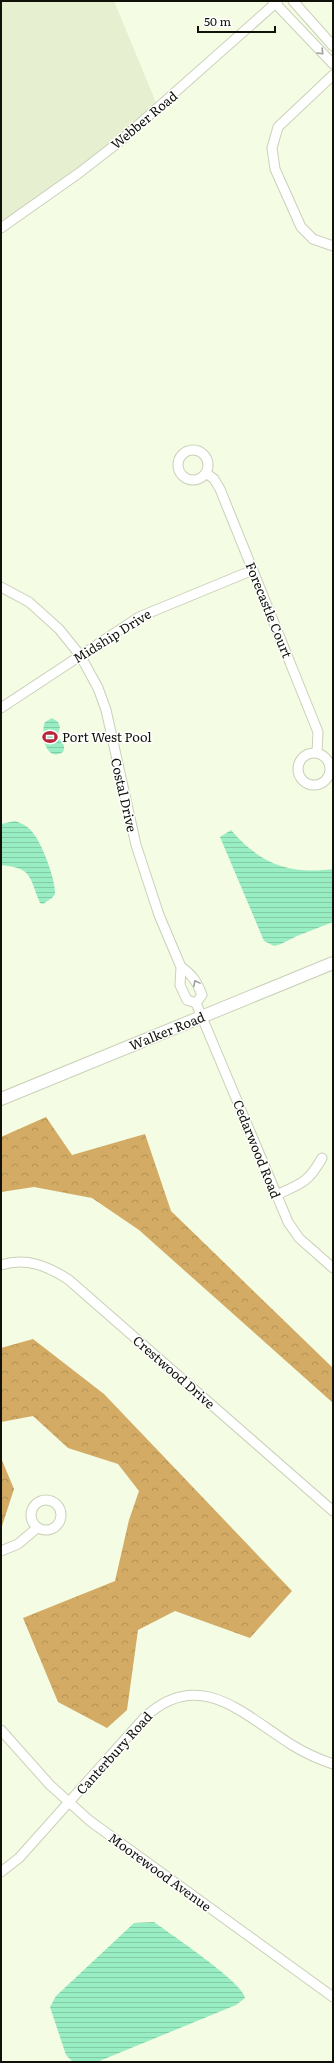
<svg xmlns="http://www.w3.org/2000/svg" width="334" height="2063" font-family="Literata,serif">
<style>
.built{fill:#e6efd0}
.forest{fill:url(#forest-crowns)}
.water{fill:url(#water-rules)}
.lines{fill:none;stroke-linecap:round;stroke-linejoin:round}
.minor-casing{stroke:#c9d1b9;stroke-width:11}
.tertiary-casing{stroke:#c9d1b9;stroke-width:14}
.minor{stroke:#fff;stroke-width:9}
.tertiary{stroke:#fff;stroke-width:12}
.oneway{stroke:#9fa09d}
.labels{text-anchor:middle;stroke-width:3;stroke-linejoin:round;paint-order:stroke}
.street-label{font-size:13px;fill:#10120a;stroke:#fff}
.poi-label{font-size:13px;fill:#10120a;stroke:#fff;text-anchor:start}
</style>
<defs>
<pattern id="forest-crowns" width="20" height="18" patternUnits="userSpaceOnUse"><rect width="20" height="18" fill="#d3ab65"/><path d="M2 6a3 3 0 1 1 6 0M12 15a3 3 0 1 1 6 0" fill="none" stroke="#b49256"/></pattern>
<pattern id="water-rules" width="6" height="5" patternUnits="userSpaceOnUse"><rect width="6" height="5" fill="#99edc3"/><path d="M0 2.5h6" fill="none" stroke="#83caa6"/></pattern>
</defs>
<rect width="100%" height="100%" fill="#f4fce3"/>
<polygon class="built" points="1,1 114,1 157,105 102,151 1,223"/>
<g class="forest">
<polygon points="46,1117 72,1155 145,1134 171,1211 333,1368 333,1403 139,1230 92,1198 34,1187 1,1192 1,1137"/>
<polygon points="33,1339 104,1394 292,1591 250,1638 175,1611 138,1630 127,1710 107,1728 58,1702 23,1618 115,1581 129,1520 139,1491 118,1464 68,1448 33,1416 1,1422 1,1348"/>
<polygon points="1,1458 14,1489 1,1529"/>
</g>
<g class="water">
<path d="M52 718 58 722 60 727 57 736C60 742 67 744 63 752 46 763 40 734 45 722Z"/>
<path d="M15 821C23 824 28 826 33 833 42 843 56 881 55 894L52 898 43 904 40 903C29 877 33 868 1 865V824Z"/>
<path d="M231 830C259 863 289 875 333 869V922L297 936 281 944 274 946 264 941 220 837Z"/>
<path d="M154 1922C170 1934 244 1983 245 1998L236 2005 97 2062H73L66 2055 50 2007 56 1996 134 1923Z"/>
</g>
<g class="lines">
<g class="minor-casing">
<g id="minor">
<polyline points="273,1 333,64"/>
<polyline points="293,1 333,46"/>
<polyline points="333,75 278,127 272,148 275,169 301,227 313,239 333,246"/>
<polyline points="1,228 79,173 119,142 278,1"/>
<circle cx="193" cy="465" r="15"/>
<polyline points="206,473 214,479 220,489 318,732 317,753"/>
<path d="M1 587 29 602 59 629 80 655 98 688 106 710 136 845 159 915 181 967 180 985 187 1000 196 1003 202 995C197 982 192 974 181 967"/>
<polyline points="1,708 139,617 253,570"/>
<circle cx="314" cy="769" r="16"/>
<polyline points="196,1003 288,1222 299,1238 333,1268"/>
<path d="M276 1195C301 1184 308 1183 322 1158"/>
<path d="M1 1265C26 1257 48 1266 69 1280L333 1511"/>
<circle cx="46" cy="1515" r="15"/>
<polyline points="1,1551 18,1544 37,1528"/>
<polyline points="1,1730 50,1785 90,1821 333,1997"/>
<path d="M1 1872 19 1858 145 1717C199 1667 243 1714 292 1745 305 1753 318 1759 333 1764"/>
</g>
</g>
<g class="tertiary-casing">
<polyline id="tertiary" points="1,1099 333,963"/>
</g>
<use href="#minor" class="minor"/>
<use href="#tertiary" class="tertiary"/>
</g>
<defs><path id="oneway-chevron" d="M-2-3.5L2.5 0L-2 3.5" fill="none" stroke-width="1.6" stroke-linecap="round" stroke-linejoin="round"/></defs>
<g class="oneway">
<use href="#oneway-chevron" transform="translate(321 52) rotate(47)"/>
<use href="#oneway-chevron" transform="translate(196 983) rotate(-118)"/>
</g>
<defs>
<g id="stadium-bare" transform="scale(1.2)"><path d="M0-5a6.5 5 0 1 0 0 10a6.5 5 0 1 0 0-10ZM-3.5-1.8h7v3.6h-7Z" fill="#b7263b" stroke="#fff" stroke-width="2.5" paint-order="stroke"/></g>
</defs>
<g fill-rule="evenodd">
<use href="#stadium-bare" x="50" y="737"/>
</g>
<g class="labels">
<g class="street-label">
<text transform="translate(144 120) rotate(-40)" y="5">Webber Road</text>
<text transform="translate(269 610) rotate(68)" y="5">Forecastle Court</text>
<text transform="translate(112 636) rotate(-32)" y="5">Midship Drive</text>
<text transform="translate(124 795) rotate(77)" y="5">Costal Drive</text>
<text transform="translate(167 1031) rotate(-22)" y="5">Walker Road</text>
<text transform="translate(257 1149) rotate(68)" y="5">Cedarwood Road</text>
<text transform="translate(174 1372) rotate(41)" y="5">Crestwood Drive</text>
<text transform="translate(114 1753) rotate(-48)" y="5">Canterbury Road</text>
<text transform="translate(160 1872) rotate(36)" y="5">Moorewood Avenue</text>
</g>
<g class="poi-label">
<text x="62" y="742">Port West Pool</text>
</g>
</g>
<rect width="334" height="2063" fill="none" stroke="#10120a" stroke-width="4"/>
<path d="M198 26v6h77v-6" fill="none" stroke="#10120a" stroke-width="2"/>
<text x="204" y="26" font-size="12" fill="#10120a" stroke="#ffffff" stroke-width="3" paint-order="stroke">50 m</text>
</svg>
